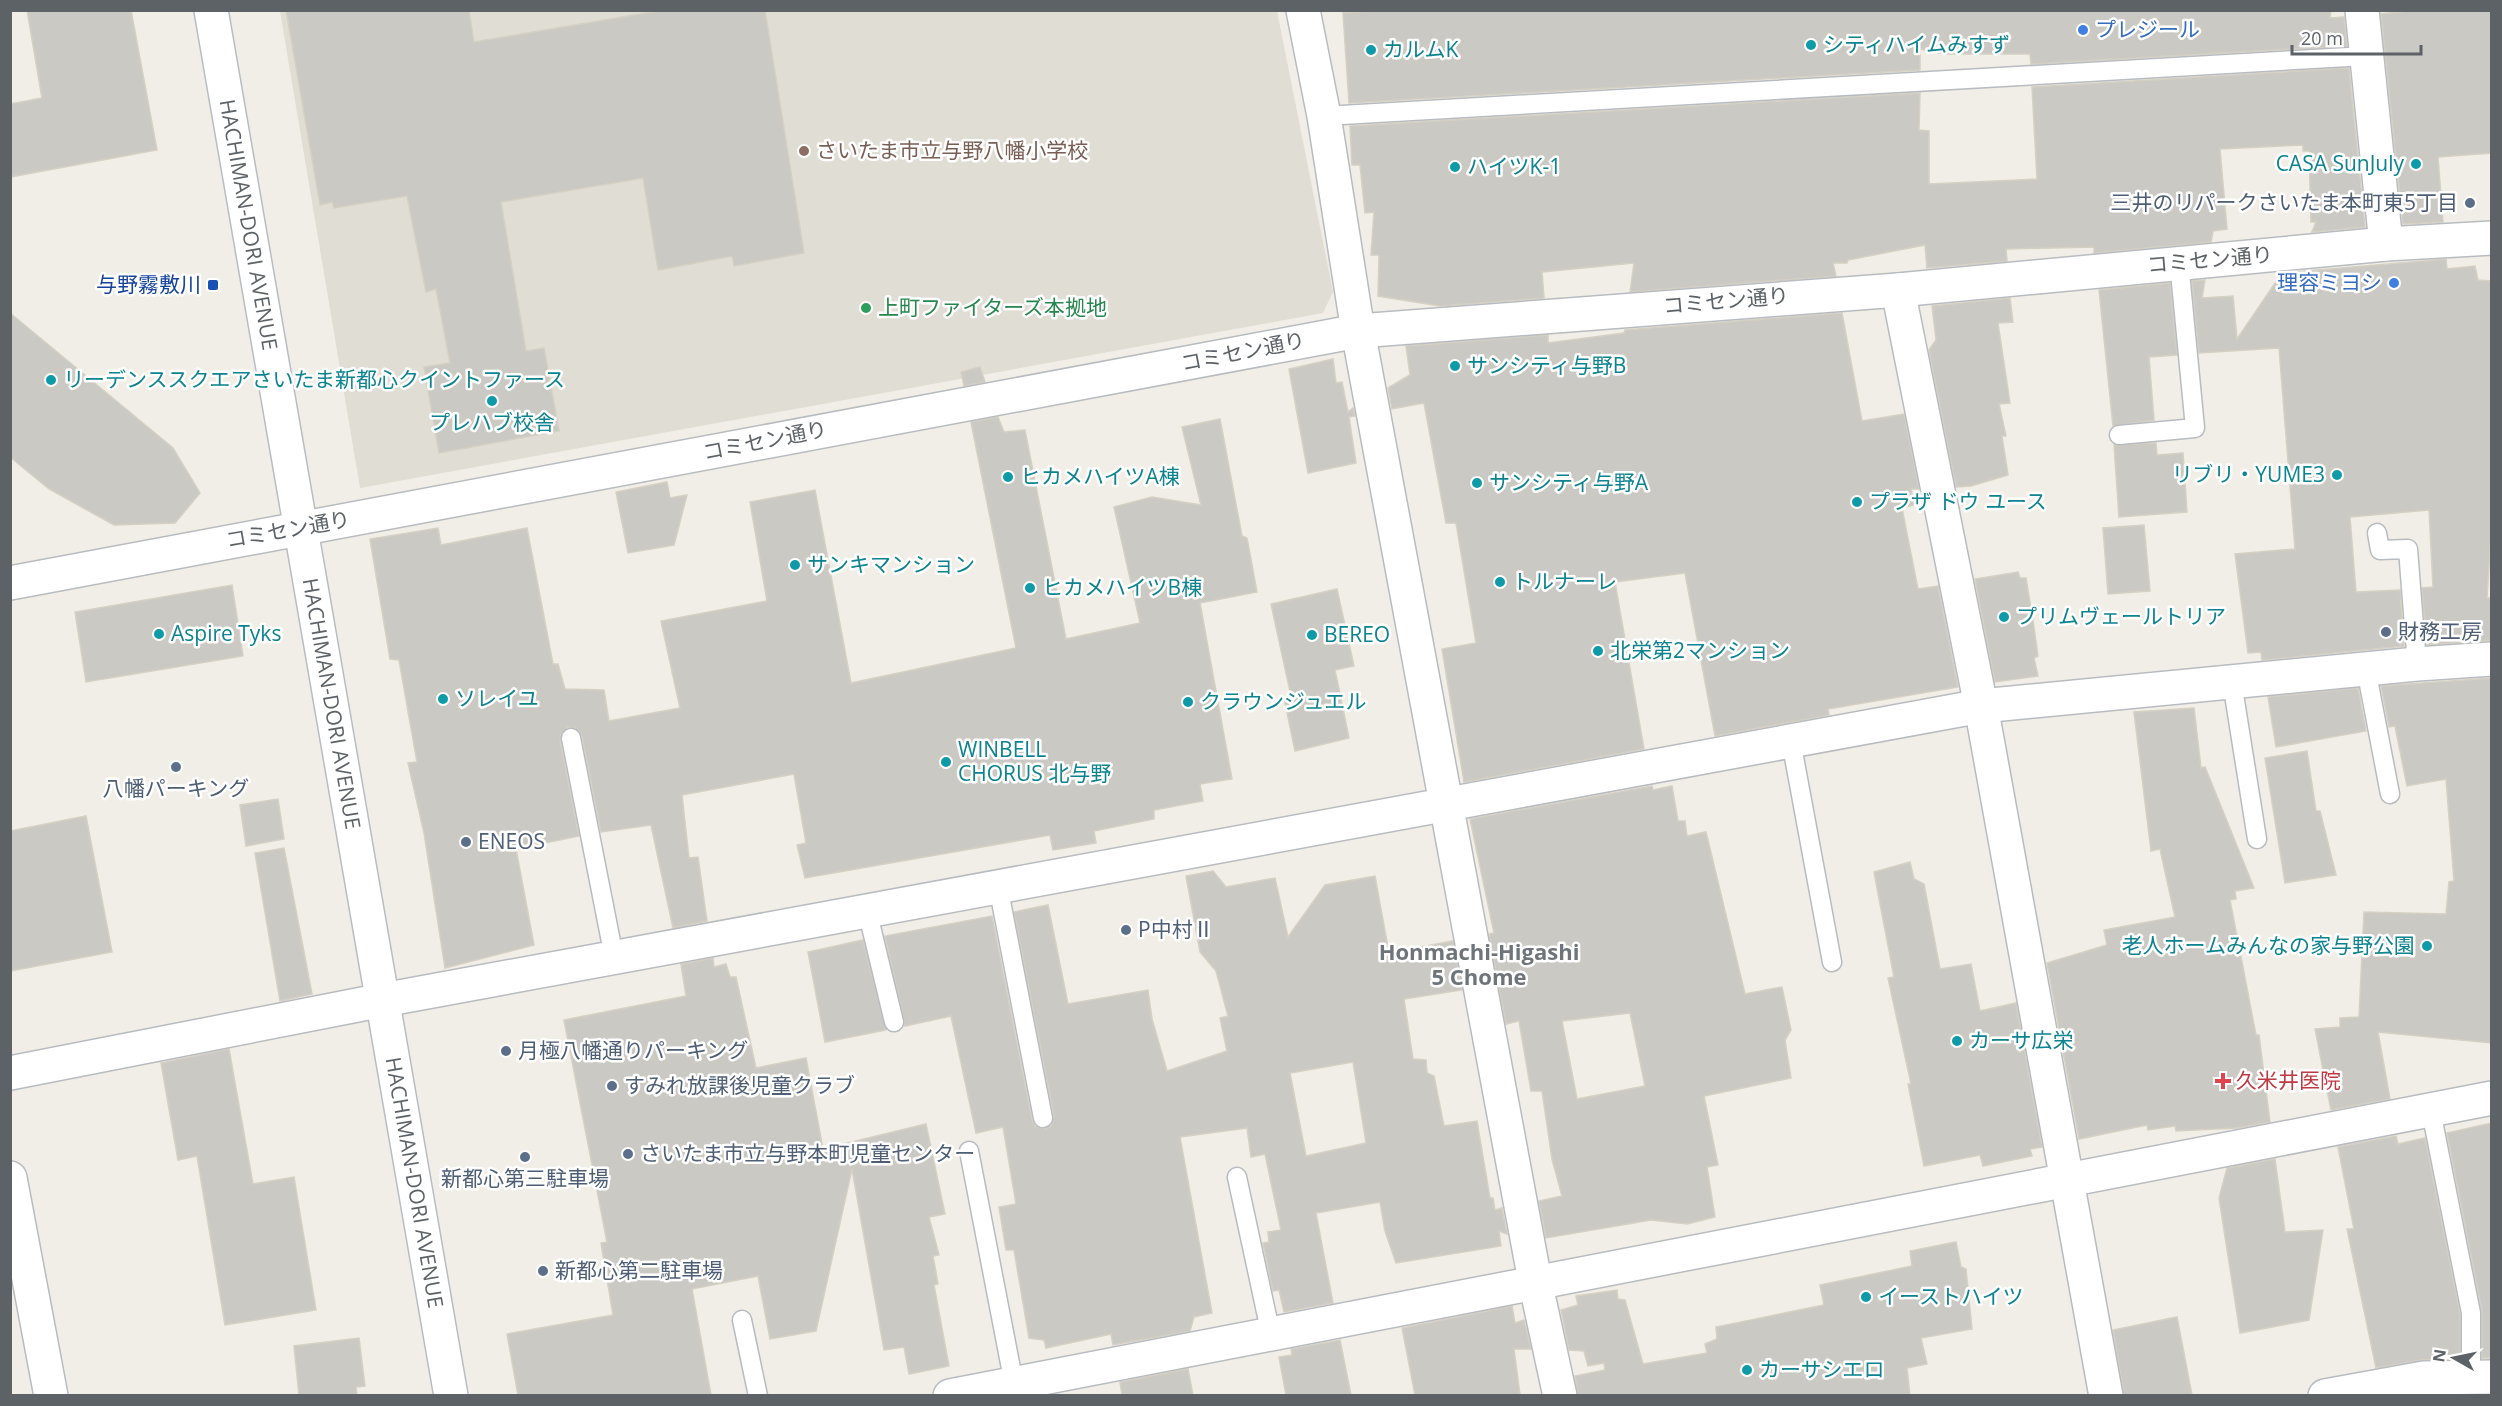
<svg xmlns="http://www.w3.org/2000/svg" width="2502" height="1406" font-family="'Open Sans','Noto Sans JP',sans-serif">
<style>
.education{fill:#e0ddd4}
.building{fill:#cbc9c3;stroke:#d5d0c4;stroke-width:1.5;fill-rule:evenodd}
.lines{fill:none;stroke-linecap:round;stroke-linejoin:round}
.lane-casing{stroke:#b8bcc0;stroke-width:21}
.street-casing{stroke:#b8bcc0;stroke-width:36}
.secondary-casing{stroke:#b9bdc2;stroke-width:36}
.lane{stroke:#fff;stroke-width:18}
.street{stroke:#fff;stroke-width:33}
.secondary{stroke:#fff;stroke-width:33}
.shop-dot{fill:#3f7fe0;stroke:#fff;stroke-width:2}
.culture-dot{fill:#0f9aa8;stroke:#fff;stroke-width:2}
.education-dot{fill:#8d6e63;stroke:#fff;stroke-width:2}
.service-dot{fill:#5c6f8a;stroke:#fff;stroke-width:2}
.transit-dot{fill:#1a4fb4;stroke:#fff;stroke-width:2}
.leisure-dot{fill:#2e9e5b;stroke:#fff;stroke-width:2}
.health-dot{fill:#e0444e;stroke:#fff;stroke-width:2}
.labels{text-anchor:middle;stroke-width:5;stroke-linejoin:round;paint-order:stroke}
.shop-label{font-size:21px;fill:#366cbe;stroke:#fff;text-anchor:start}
.culture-label{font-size:21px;fill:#0d838f;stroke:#fff;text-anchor:start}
.education-label{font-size:21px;fill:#785e54;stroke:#fff;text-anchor:start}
.service-label{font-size:21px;fill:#4e5e75;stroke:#fff;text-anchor:start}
.street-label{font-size:21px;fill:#5d6267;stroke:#fff}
.transit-label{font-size:21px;fill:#164399;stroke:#fff;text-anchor:end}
.leisure-label{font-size:21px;fill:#27864d;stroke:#fff;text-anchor:start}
.health-label{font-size:21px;fill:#be3a42;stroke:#fff;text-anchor:start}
.neighbourhood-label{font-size:22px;font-weight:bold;fill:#6e7479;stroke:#fff}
</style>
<rect width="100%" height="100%" fill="#f0eee6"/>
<polygon class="education" points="280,11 1277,11 1333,292 1323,313 360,488"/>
<g class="building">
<polygon points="27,10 131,10 157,150 10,177 10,104 42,98"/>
<polygon points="286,10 469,10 474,42 664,10 765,10 804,253 734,266 732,256 658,270 643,178 501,202 526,351 544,348 559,431 439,453 424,367 450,363 436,289 426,292 407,196 334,208 332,202 320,205"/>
<polygon points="1388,10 2331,10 2330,18 2344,17 2347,46 2031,64 2030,54 1944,54 1920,49 1920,70 1349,103 1343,13"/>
<polygon points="2417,10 2492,10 2492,153 2438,157 2443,222 2403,224 2381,14"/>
<polygon points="2349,68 2365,227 2312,232 2316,222 2311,222 2309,151 2303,151 2303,145 2220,149 2227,229 2213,231 2211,242 2094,253 2094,247 2006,249 2007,261 1927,268 1925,245 1848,260 1847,263 1833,263 1836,276 1630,292 1634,263 1542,272 1544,298 1440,306 1378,296 1379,255 1371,255 1374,212 1365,213 1360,165 1352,165 1350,126 1920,93 1919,130 1929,131 1929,184 2037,179 2032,87"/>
<polygon points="2446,259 2447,269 2475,266 2478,280 2492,281 2492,519 2487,598 2492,598 2492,640 2427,645 2422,588 2433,587 2429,510 2350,517 2356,592 2400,590 2404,646 2262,660 2261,652 2248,653 2235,554 2295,549 2279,348 2199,353 2192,281 2205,280 2202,298 2233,296 2237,339 2282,273"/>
<polygon points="2170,283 2177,355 2149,357 2154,420 2113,426 2099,290"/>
<polygon points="2010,298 2013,322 1998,323 2010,403 1999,404 2006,436 2002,436 2008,475 1971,486 1956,487 1929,350 1936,340 1932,306"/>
<polygon points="10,313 173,448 200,493 175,523 114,525 49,489 10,457"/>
<polygon points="1842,313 1862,421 1904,414 1919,489 1911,489 1914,505 1902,508 1918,589 1938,586 1958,687 1828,709 1829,715 1715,736 1685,573 1615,582 1644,749 1464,782 1442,649 1476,643 1456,523 1446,523 1424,403 1392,409 1388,388 1410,375 1406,346 1548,335 1548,343 1624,333 1625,330"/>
<polygon points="1333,359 1336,383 1342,382 1348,412 1353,408 1355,416 1349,417 1356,463 1308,473 1289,369"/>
<polygon points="980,367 985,382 964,386 961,372"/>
<polygon points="998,417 1004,432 1025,430 1066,639 1140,623 1114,507 1152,497 1201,505 1182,427 1220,419 1242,536 1247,538 1257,592 1200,603 1232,779 1200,784 1203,801 1154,810 1154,819 1094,831 1096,843 1053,850 1050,835 805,878 797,845 806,843 794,774 682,795 689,858 698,857 707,921 673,928 651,825 601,832 582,736 575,728 568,727 561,734 560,740 579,836 516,849 534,945 445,968 424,833 408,763 417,762 399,660 390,659 370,539 438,528 441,545 527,528 553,664 558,664 565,689 604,690 609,721 680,708 661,621 767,601 750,502 815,490 851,683 1016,648 971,422"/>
<polygon points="2156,443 2157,455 2183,453 2187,512 2119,517 2114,445"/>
<polygon points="667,482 670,498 687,495 674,545 628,553 616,492"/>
<polygon points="2144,525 2150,591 2108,594 2103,528"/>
<polygon points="2018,572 2020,578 2026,578 2034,627 2038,656 2034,658 2038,676 1995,682 1975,579"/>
<polygon points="232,585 243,656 86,682 75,612"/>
<polygon points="1337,589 1354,666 1335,670 1349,738 1295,751 1284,698 1291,696 1271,604"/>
<polygon points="2492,678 2492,1043 2378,1032 2390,1099 2331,1110 2315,1029 2340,1027 2340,1018 2359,1017 2364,912 2446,914 2449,882 2454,881 2446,779 2407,786 2395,726 2389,727 2381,686"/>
<polygon points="2358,688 2366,731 2276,747 2268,697"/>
<polygon points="2194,708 2201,768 2205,767 2254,888 2235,891 2236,899 2230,900 2256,1035 2259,1035 2270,1122 2237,1128 2176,1131 2175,1126 2148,1130 2147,1125 2079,1139 2047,963 2107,945 2104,930 2175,917 2160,849 2151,851 2134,712"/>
<polygon points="2307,751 2316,811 2320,811 2336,875 2285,883 2265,758"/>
<path d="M1652 786 1653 790 1672 786 1678 821H1685L1687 836 1706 832 1745 994 1782 987 1791 1030 1785 1040 1791 1078 1704 1096 1718 1165 1707 1167 1715 1217 1687 1224 1651 1220 1546 1238 1539 1201 1562 1196 1552 1159 1542 1091H1531L1519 1021 1506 1024 1489 934 1494 933 1470 819ZM1630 1013 1645 1086 1577 1099 1562 1021Z"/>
<polygon points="278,799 284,839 246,846 240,805"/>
<polygon points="86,816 112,952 10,971 10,831"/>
<polygon points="284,848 312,994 280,1001 255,853"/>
<polygon points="1910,862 1914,879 1924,884 1940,969 1971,964 1980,1011 2016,1003 2042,1147 2030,1149 2032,1156 1983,1166 1980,1155 1924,1166 1908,1084 1911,1084 1888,978 1894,977 1874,872"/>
<path d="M1213 871 1226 887 1275 878 1288 937 1325 885 1375 876 1389 953 1453 941 1462 990 1404 999 1413 1059 1426 1060 1427 1073 1434 1076 1444 1126 1477 1121 1490 1198H1493L1495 1210 1502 1208 1507 1234 1499 1231 1501 1246 1396 1263 1385 1231 1380 1202 1316 1213 1333 1303 1284 1312 1279 1290 1273 1291 1263 1243 1269 1242 1268 1232 1281 1230 1265 1154 1251 1157 1247 1128 1180 1137 1212 1313 1194 1317 1190 1331 1113 1345 1111 1334 1046 1348 1044 1340 1029 1338 1014 1250H1006L999 1207 1016 1204 1003 1127 976 1133 951 1016 905 1026 885 936 992 916 1032 1120 1035 1126 1045 1129 1051 1126 1054 1116 1014 912 1048 905 1068 1004 1148 990 1152 1019 1167 1071 1227 1051 1220 1018 1228 1016 1216 971 1200 952 1186 876ZM1353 1062 1366 1143 1306 1156 1290 1073Z"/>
<polygon points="863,940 886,1030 825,1042 808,952"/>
<polygon points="713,958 714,967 726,964 730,977 736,977 756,1068 806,1058 823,1149 926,1124 945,1214 929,1217 939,1255 933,1256 938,1284 934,1285 949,1366 909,1374 904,1347 884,1350 852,1169 816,1331 770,1339 758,1276 692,1289 711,1395 518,1395 507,1334 613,1315 601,1243 607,1242 564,1020 686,996 681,964"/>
<polygon points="229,1049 253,1184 294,1177 316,1310 225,1325 197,1156 178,1160 161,1063"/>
<polygon points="2492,1123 2492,1358 2482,1358 2482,1311 2447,1133"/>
<polygon points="2396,1136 2398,1144 2425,1138 2460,1314 2460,1357 2421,1360 2376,1368 2347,1229 2354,1229 2338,1147"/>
<polygon points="2275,1159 2285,1232 2323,1230 2309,1320 2240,1333 2219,1198 2227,1168"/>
<polygon points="1956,1242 1961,1267 1966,1269 1972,1329 1921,1338 1927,1364 1907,1368 1910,1395 1578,1395 1575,1376 1605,1370 1604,1363 1588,1366 1584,1351 1569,1350 1561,1310 1578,1305 1576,1296 1617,1290 1618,1299 1625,1300 1643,1364 1707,1353 1705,1344 1717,1339 1716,1327 1824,1305 1820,1285 1912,1266 1910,1251"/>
<polygon points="1512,1306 1515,1323 1524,1320 1531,1349 1514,1349 1520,1395 1415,1395 1402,1328"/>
<polygon points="2177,1317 2192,1395 2124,1395 2113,1330"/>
<polygon points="359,1338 365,1386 356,1387 357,1395 299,1395 294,1346"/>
<polygon points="1340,1340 1351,1395 1286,1395 1279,1357 1292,1355 1291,1349"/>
<polygon points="1188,1369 1193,1395 1122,1395 1120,1382"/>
</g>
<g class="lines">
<g class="lane-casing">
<g id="lane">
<polyline points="1324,116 2366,56"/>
<polyline points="2119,435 2195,428 2179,262"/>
<polyline points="2377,533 2380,550 2408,549 2417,664"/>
<polyline points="2366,669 2390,794"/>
<polyline points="2232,682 2257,839"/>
<polyline points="571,738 614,957"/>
<polyline points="1791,741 1832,962"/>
<polyline points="998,886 1043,1118"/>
<polyline points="867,910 894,1022"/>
<polyline points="2431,1111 2471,1313 2471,1378"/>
<polyline points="969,1151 1014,1384"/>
<polyline points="1237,1177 1271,1335"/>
<polyline points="742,1320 758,1396"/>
</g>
</g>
<g class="street-casing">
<g id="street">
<polyline points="1303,10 1324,116 1358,331 1535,1281 1560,1396"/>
<polyline points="2362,10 2386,244"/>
<polyline points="1898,290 1981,706 2106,1396"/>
<polyline points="10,583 1358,331 1898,290 2386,244 2492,238"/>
<polyline points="10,1073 383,1000 1981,706 2417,664 2492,659"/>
<polyline points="10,1178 51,1396"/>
<polyline points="950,1396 2492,1098"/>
<polyline points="2325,1396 2424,1378 2492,1377"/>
</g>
</g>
<g class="secondary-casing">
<g id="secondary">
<path id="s1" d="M211 10 451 1396"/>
</g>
</g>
<use href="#lane" class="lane"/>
<use href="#street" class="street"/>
<use href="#secondary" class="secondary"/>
</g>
<g class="shop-dot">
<circle cx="2083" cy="30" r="6"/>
<circle cx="2394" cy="283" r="6"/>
</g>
<g class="culture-dot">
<circle cx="1811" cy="45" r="6"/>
<circle cx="1371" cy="50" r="6"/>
<circle cx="2416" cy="164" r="6"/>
<circle cx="1455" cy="167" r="6"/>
<circle cx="1455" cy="366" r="6"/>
<circle cx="51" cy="380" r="6"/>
<circle cx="492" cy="401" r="6"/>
<circle cx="2337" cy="475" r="6"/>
<circle cx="1008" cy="477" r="6"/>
<circle cx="1477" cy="483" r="6"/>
<circle cx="1857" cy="502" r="6"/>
<circle cx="795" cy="565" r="6"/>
<circle cx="1500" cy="582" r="6"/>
<circle cx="1030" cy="588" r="6"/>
<circle cx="2004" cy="617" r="6"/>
<circle cx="159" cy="634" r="6"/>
<circle cx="1312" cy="635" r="6"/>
<circle cx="1598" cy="651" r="6"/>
<circle cx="443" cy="699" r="6"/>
<circle cx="1188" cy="702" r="6"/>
<circle cx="946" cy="762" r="6"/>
<circle cx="2427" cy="946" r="6"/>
<circle cx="1957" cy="1041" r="6"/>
<circle cx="1866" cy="1297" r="6"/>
<circle cx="1747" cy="1370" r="6"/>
</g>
<circle class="education-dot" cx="804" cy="151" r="6"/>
<g class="service-dot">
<circle cx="2470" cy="203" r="6"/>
<circle cx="2386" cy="632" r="6"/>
<circle cx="176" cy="767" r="6"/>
<circle cx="466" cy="842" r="6"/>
<circle cx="1126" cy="930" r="6"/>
<circle cx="506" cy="1051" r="6"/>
<circle cx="612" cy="1086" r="6"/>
<circle cx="628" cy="1154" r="6"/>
<circle cx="525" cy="1157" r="6"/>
<circle cx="543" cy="1271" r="6"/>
</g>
<rect class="transit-dot" x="207" y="279" width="12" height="12" rx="3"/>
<circle class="leisure-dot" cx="866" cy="308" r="6"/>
<path class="health-dot" d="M2220 1072h6v6h6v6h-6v6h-6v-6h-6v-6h6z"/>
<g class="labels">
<g class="shop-label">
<text x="2095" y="37">プレジール</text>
<text x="2382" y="290" text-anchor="end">理容ミヨシ</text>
</g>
<g class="culture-label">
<text x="1823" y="52">シティハイムみすず</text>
<text x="1383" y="57">カルムK</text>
<text x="2404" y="171" text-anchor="end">CASA SunJuly</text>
<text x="1467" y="174">ハイツK-1</text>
<text x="1467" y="373">サンシティ与野B</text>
<text x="63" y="387">リーデンススクエアさいたま新都心クイントファース</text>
<text x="492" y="430" text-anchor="middle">プレハブ校舎</text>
<text x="2325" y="482" text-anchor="end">リブリ・YUME3</text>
<text x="1020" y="484">ヒカメハイツA棟</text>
<text x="1489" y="490">サンシティ与野A</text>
<text x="1869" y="509">プラザ ドウ ユース</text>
<text x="807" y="572">サンキマンション</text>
<text x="1512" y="589">トルナーレ</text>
<text x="1042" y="595">ヒカメハイツB棟</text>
<text x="2016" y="624">プリムヴェールトリア</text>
<text x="171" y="641">Aspire Tyks</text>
<text x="1324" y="642">BEREO</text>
<text x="1610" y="658">北栄第2マンション</text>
<text x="455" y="706">ソレイユ</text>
<text x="1200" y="709">クラウンジュエル</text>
<text x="958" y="757">WINBELL<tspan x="958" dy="24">CHORUS 北与野</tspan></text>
<text x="2415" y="953" text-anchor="end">老人ホームみんなの家与野公園</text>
<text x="1969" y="1048">カーサ広栄</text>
<text x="1878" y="1304">イーストハイツ</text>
<text x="1759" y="1377">カーサシエロ</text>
</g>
<g class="education-label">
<text x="816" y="158">さいたま市立与野八幡小学校</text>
</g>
<g class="service-label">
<text x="2458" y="210" text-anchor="end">三井のリパークさいたま本町東5丁目</text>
<text x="2398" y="639">財務工房</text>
<text x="176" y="796" text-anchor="middle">八幡パーキング</text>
<text x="478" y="849">ENEOS</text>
<text x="1138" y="937">P中村Ⅱ</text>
<text x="518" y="1058">月極八幡通りパーキング</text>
<text x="624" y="1093">すみれ放課後児童クラブ</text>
<text x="640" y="1161">さいたま市立与野本町児童センター</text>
<text x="525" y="1186" text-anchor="middle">新都心第三駐車場</text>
<text x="555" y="1278">新都心第二駐車場</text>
</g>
<g class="street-label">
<text dy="7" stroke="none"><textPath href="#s1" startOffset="218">HACHIMAN-DORI AVENUE</textPath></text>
<text transform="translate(2210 260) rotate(-5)" y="7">コミセン通り</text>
<text transform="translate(1726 301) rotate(-5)" y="7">コミセン通り</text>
<text transform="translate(1243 352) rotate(-11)" y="7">コミセン通り</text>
<text transform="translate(765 441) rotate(-11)" y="7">コミセン通り</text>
<text transform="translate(288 530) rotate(-10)" y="7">コミセン通り</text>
<text dy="7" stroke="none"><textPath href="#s1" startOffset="704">HACHIMAN-DORI AVENUE</textPath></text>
<text dy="7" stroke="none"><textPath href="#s1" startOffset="1190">HACHIMAN-DORI AVENUE</textPath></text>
</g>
<g class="transit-label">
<text x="201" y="292">与野霧敷川</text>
</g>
<g class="leisure-label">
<text x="878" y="315">上町ファイターズ本拠地</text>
</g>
<g class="health-label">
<text x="2236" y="1088">久米井医院</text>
</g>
<g class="neighbourhood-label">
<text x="1479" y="960">Honmachi-Higashi<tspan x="1479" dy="25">5 Chome</tspan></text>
</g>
</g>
<rect width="2502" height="1406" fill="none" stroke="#5d6267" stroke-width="24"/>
<g transform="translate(2454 1358) rotate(279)" stroke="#ffffff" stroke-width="4.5" paint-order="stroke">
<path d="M0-4.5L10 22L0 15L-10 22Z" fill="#5d6267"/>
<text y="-9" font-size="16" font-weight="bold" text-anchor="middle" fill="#5d6267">N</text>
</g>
<path d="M2292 45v9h129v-9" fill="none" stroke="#5d6267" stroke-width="3"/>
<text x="2301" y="45" font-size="18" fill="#5d6267" stroke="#ffffff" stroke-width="4.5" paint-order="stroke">20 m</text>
</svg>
